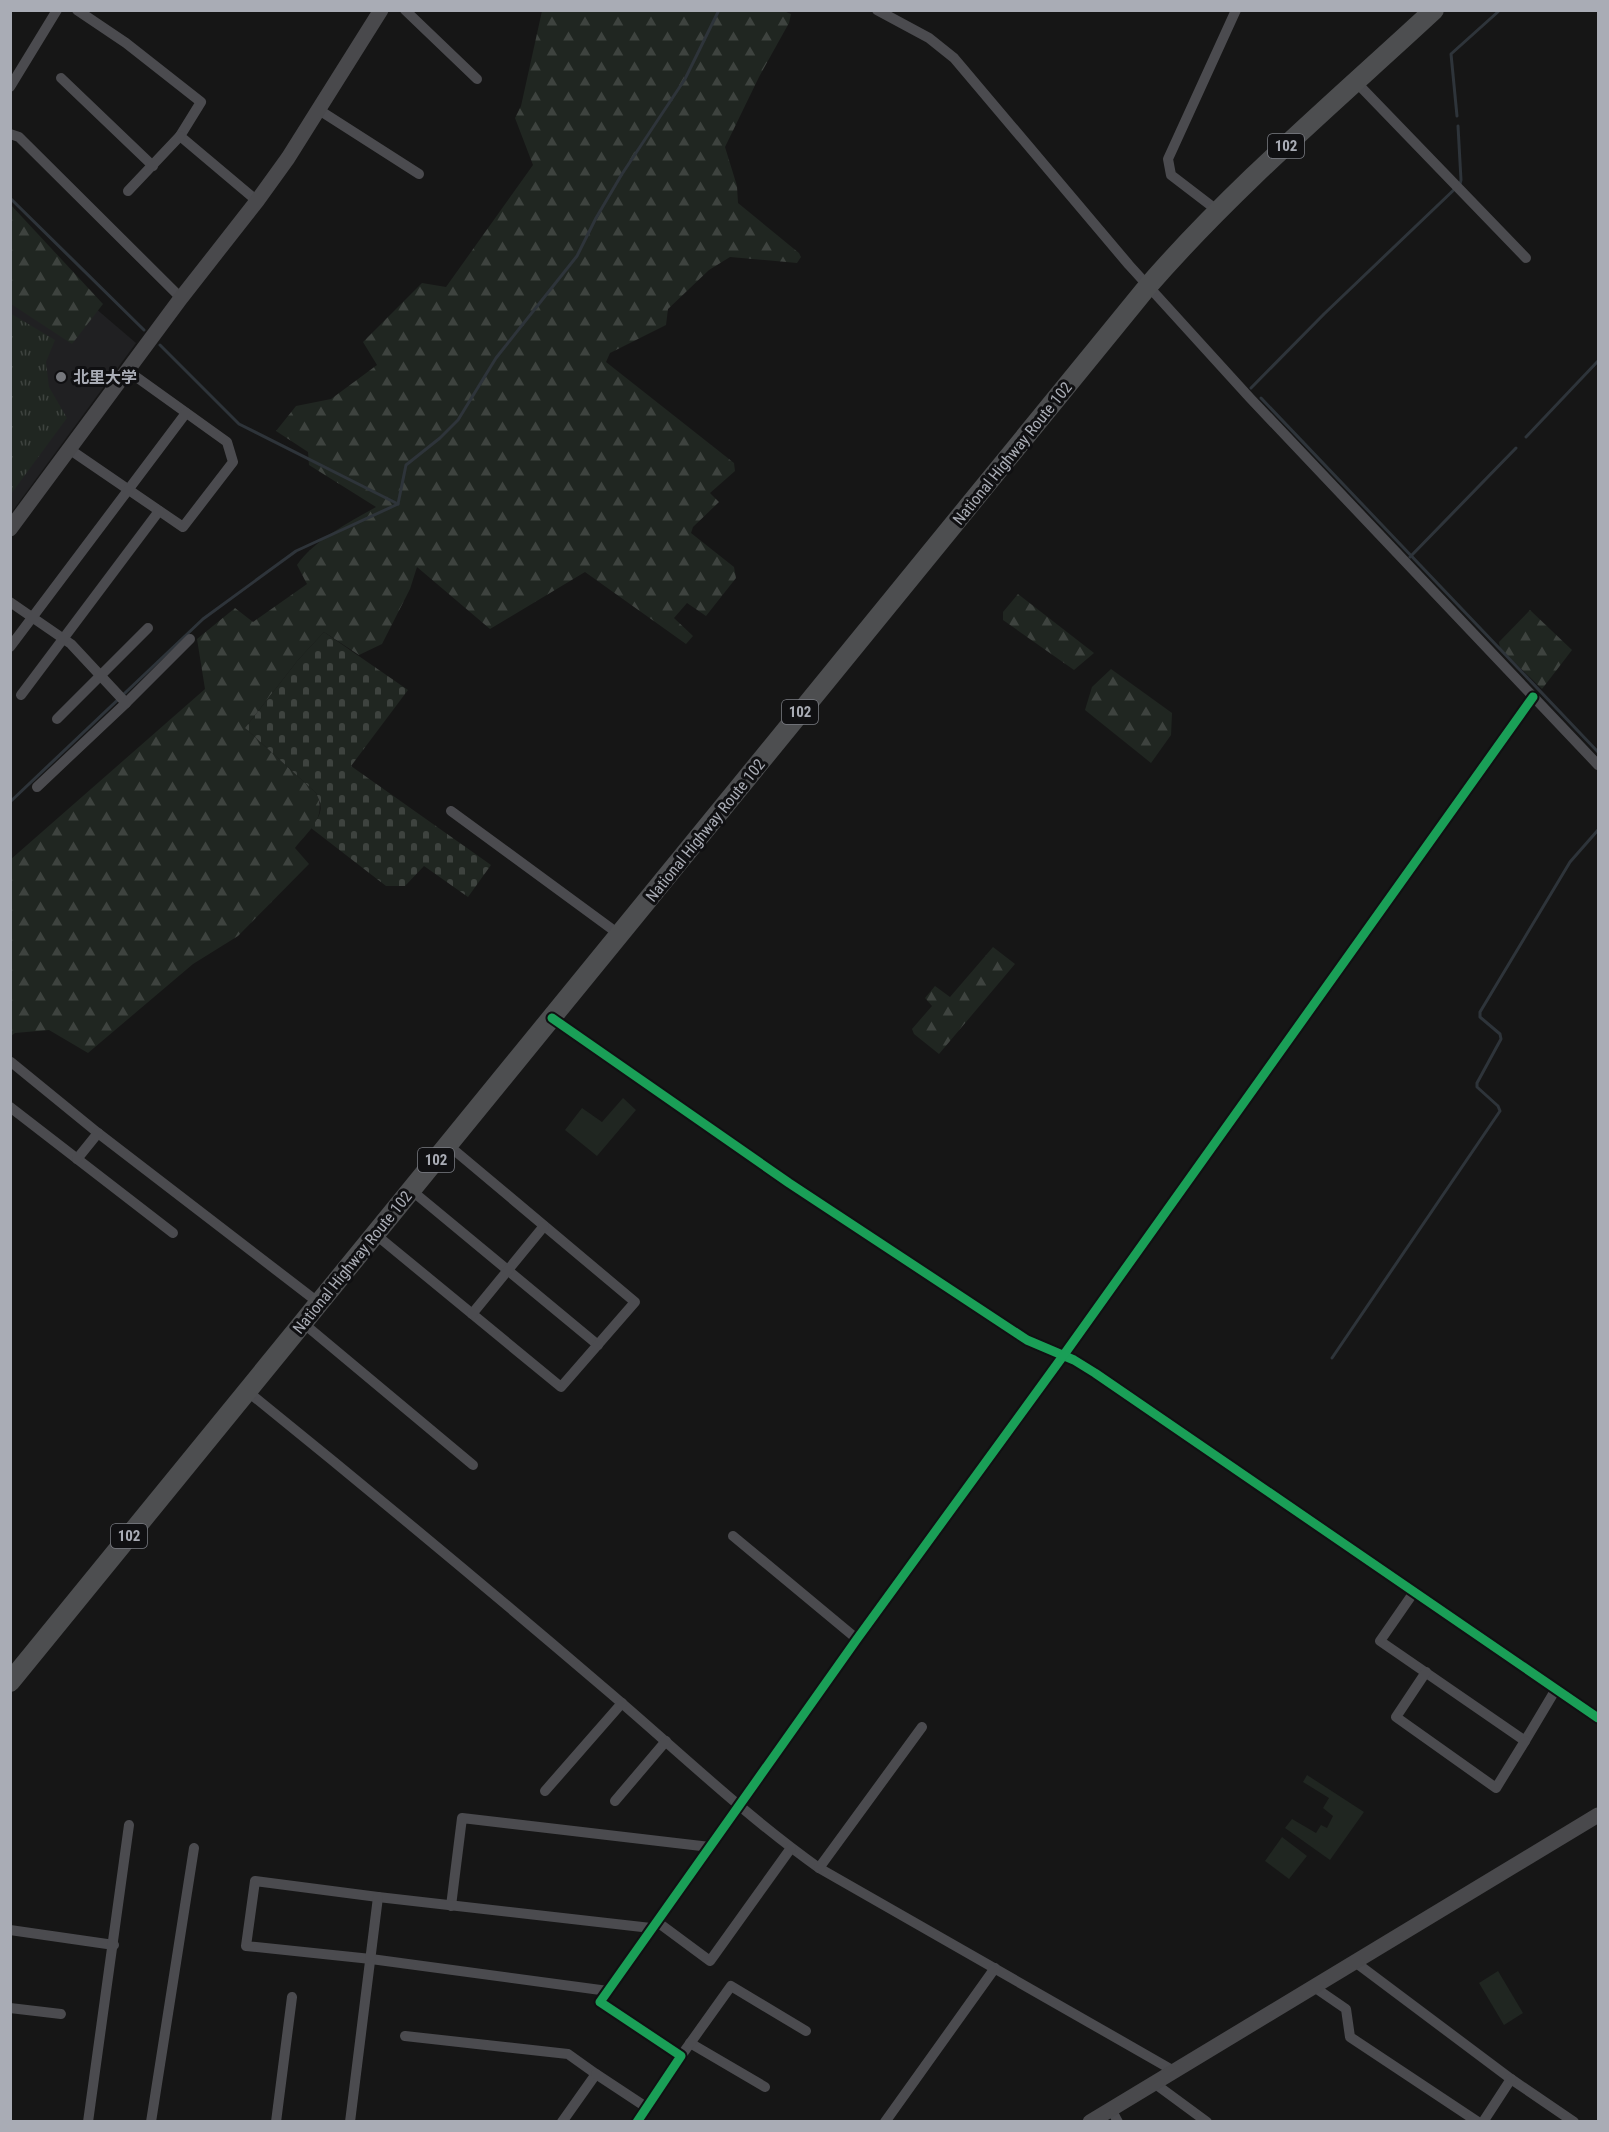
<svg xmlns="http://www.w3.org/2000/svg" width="1609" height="2132" font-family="'Roboto Condensed','Noto Sans JP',sans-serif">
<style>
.built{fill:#202022}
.grass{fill:url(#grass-tufts)}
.forest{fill:url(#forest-firs)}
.cemetery{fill:url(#cemetery-stones)}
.green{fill:#202621}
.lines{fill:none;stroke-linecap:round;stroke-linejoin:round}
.stream{stroke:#2e343a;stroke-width:3}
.street{stroke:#4b4b4f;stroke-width:10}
.secondary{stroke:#49494c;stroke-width:15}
.highway{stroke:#4d4e50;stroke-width:20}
.cycleway-casing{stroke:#101012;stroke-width:13}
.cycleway{stroke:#1a9f57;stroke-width:9}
.poi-dot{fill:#76787d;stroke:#101012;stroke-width:2}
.labels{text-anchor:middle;stroke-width:6;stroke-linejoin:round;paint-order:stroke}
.shield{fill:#101012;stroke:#7b7d84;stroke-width:1.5}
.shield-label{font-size:15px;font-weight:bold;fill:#a9acb5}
.poi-label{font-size:16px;font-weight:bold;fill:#a9acb5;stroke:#101012;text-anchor:start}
.street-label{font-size:16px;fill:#a9acb5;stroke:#101012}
</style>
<defs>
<pattern id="grass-tufts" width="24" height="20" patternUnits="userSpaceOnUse" patternTransform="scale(1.5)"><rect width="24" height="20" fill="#202621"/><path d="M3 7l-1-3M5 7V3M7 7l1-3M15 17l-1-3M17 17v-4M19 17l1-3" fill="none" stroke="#3e433f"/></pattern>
<pattern id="forest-firs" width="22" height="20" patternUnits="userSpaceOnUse" patternTransform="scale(1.5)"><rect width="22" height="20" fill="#202621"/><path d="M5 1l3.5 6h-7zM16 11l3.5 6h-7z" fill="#3e433f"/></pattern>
<pattern id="cemetery-stones" width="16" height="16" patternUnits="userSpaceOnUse" patternTransform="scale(1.5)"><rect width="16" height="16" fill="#202621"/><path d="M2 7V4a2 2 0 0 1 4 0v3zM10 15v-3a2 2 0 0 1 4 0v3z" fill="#3e433f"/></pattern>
</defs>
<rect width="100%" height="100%" fill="#161616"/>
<polygon class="built" points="11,236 136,343 11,513"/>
<polygon class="grass" points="10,313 55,340 46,362 49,387 67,418 11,494"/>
<g class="forest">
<path d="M781 10 791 14 789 23 759 77 725 147 737 186 738 203 799 253 801 257 797 263 730 257 709 270 668 309 666 325 610 353 606 362 734 463 735 471 710 493 719 502 693 527 691 533 734 567 736 578 706 616 687 603 674 618 693 636 686 644 585 572 490 629 417 567 410 589 382 644 359 655 324 632 298 660 245 728 316 793C328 817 309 830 295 848L309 864 238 936 193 964 88 1053 49 1030 15 1033 11 1036 10 860 205 689 197 639 235 608 253 622 307 584 297 565C313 541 351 521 376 507L309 465 308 452 276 431 296 406 331 399 377 365 363 342 422 283 446 287 533 165 515 118 521 106 542 11Z"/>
<polygon points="10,204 103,304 72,344 11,304"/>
<polygon points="1018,594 1094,653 1074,670 1003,620 1003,612"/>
<polygon points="1530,610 1572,650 1542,689 1500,648 1499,642"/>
<polygon points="1111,669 1172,713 1171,735 1151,763 1085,710 1092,687"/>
<polygon points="993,947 1015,964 939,1054 914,1034 912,1029 932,1006 925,998 935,986 950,997"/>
</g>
<path class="cemetery" d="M324 632 408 690 351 766 491 865 468 897 424 866 405 886H386L311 828C321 814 324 809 316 793L245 728 298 660Z"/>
<g class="green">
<polygon points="623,1098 636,1110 597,1156 565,1130 582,1108 602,1122"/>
<polygon points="1307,1775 1364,1812 1330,1860 1285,1828 1292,1819 1316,1833 1321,1825 1327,1828 1333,1816 1323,1808 1329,1798 1303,1782"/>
<polygon points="1282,1837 1307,1856 1289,1879 1265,1861"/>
<polygon points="1498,1971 1523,2013 1504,2025 1479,1983"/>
</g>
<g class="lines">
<g class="stream">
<polyline points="1457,116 1451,54 1500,10"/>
<polyline points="10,198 144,330"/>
<polyline points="160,345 239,424 398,504"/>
<polyline points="1251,388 1324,314 1460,184 1461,180 1458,126"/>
<polyline points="1261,398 1598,752"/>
<polyline points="1526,437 1598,361"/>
<polyline points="1410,557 1516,448"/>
<polyline points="10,802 203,619 296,551 398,504 406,465 440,438 458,420 496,358 577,256 596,218 622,174 685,79 719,10"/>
<polyline points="1332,1358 1500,1111 1498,1106 1477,1087 1477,1083 1501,1039 1500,1034 1480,1017 1480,1012 1570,862 1598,830"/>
</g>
<g class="street">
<polyline points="77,10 126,43 201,102 180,136 257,201"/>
<polyline points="405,10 477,79"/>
<polyline points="877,10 929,38 954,58 1129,265 1250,398 1598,765"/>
<polyline points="61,78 153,166"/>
<polyline points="1356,82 1526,258"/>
<polyline points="10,87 57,10"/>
<polyline points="319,110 419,174"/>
<polyline points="10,134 19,137 181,298"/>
<polyline points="128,191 180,136"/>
<polyline points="1218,211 1171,175 1168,159 1236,10"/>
<polyline points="69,449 183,527 233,462 227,442 128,371"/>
<polyline points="10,602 71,644 126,703"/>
<polyline points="10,647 186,413"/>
<polyline points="21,695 159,511"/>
<polyline points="57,719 148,628"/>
<polyline points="37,787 126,703 190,639"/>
<polyline points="451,811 620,935"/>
<polyline points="552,1018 789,1183 1027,1340 1074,1360 1095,1373 1598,1718"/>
<polyline points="11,1062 98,1133 319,1303"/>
<polyline points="10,1107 173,1233"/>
<polyline points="77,1159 98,1133"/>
<polyline points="411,1190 598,1345"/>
<polyline points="375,1234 561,1387 635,1302 448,1145"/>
<polyline points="472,1314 544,1226"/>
<polyline points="303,1323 473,1465"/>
<path d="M247 1391C367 1488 486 1587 603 1687 675 1748 743 1814 819 1868L1174 2071"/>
<polyline points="733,1536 857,1639"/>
<polyline points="1414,1592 1380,1641 1525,1741 1556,1689"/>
<polyline points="1426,1672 1396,1717 1496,1788 1525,1741"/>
<polyline points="545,1791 622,1703"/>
<polyline points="615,1801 666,1741"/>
<polyline points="819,1868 922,1727"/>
<polyline points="451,1906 462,1818 710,1847"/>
<polyline points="656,1921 710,1961 791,1848"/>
<polyline points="10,1930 114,1945"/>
<polyline points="1355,1962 1511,2079 1574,2122"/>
<polyline points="1314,1987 1346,2009 1350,2037 1478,2122"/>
<polyline points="608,1991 371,1959 246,1946 255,1881 378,1897 651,1928"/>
<polyline points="10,2008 61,2014"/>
<polyline points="405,2036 568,2054 596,2074 562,2122"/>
<polyline points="690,2043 765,2087"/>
<polyline points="681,2056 731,1986 806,2031"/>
<polyline points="596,2074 646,2107"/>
<polyline points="1154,2083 1207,2122"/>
<polyline points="1111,2109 1118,2122"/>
<polyline points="88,2122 129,1825"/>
<polyline points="151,2122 194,1848"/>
<polyline points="276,2122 292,1997"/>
<polyline points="350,2122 378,1897"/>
<polyline points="637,2122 681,2056 600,2002 857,1639 1063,1356 1533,697"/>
<polyline points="885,2122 995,1968"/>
<polyline points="1483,2122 1511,2079"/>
</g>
<g class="secondary">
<polyline points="10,529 181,298 257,201 288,158 381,10"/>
<polyline points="1090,2122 1598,1815"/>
</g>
<path class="highway" d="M10 1682 1148 286C1235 186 1337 100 1434 10"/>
<g class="cycleway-casing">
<g id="cycleway">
<polyline points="552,1018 789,1183 1027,1340 1074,1360 1095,1373 1598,1718"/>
<polyline points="637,2122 681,2056 600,2002 857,1639 1063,1356 1533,697"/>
</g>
</g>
<use href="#cycleway" class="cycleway"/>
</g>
<circle class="poi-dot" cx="61" cy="377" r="6"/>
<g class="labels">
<g class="shield">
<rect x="1268" y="134" width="36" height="24" rx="4.5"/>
<rect x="782" y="700" width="36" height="24" rx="4.5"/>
<rect x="418" y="1148" width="36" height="24" rx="4.5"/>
<rect x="111" y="1524" width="36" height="24" rx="4.5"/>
</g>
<g class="shield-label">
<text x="1286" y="151">102</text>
<text x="800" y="717">102</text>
<text x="436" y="1165">102</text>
<text x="129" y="1541">102</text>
</g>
<g class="poi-label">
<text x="73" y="383">北里大学</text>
</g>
<g class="street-label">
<text transform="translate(1012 453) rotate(-51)" y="6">National Highway Route 102</text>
<text transform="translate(705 830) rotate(-51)" y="6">National Highway Route 102</text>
<text transform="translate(352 1262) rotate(-51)" y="6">National Highway Route 102</text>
</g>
</g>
<rect width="1609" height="2132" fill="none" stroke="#a9acb5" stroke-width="24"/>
</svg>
